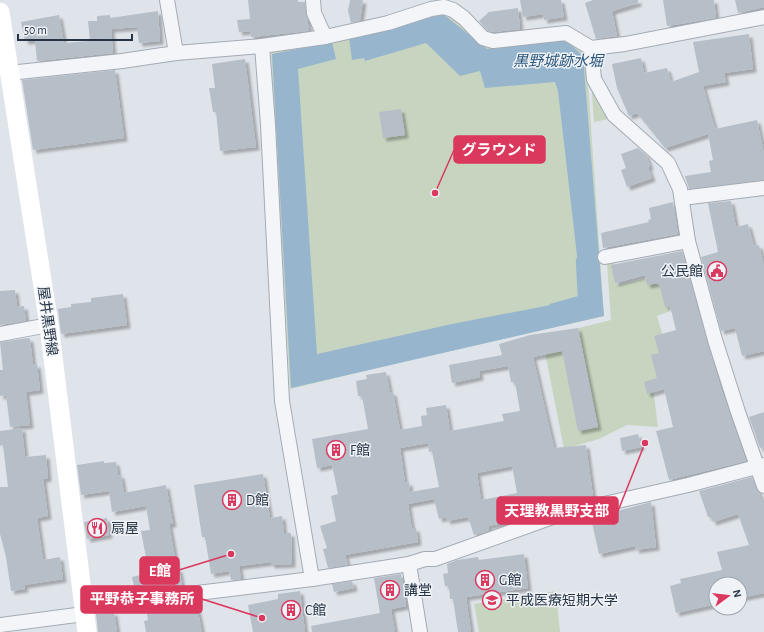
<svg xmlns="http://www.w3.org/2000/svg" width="764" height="632" font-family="'Alegreya Sans','Noto Sans JP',sans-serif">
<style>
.green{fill:#c7d5c0}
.water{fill:#97b6ce}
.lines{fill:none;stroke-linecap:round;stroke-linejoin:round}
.stream{stroke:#97b6ce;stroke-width:4.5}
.building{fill:#b6bec8;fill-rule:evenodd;filter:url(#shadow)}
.street-casing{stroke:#a4abb5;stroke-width:16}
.street{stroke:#f3f5f8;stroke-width:14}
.secondary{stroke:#fff;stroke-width:19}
.labels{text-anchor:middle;stroke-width:3;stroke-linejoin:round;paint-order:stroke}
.poi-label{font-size:14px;fill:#263343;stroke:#eff3f7;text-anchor:start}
.street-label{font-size:14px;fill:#263343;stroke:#eff3f7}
.water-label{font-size:15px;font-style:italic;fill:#2c567b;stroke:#eff3f7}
.leader{fill:none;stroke:#db385e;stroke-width:1.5}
.callout-dot{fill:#db385e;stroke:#eff3f7;stroke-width:1.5}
.callout{fill:#db385e;stroke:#db385e;stroke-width:1.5}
.callout-label{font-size:15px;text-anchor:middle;font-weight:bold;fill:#fff}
</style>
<defs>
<filter id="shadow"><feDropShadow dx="3.5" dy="3.5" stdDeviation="1" flood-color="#0004"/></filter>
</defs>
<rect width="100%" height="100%" fill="#dfe4ea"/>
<g class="green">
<polygon points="445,12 487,47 565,38 586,53 604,316 402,362 290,389 271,53"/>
<polygon points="591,80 608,119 594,122"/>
<polygon points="614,261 617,285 653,277 658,286 678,282 665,295 670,311 657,316 666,347 666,377 652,380 658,427 627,425 599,439 564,449 542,337 611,320 607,263"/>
<polygon points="556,591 560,632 479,632 474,604"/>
</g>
<polygon class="water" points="443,14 487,49 565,39 583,56 604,316 291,388 272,54 332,42 336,59 298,69 317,354 452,324 582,299 558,91 555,82 485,88 480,71 460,76 426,43 365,61 364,58 352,60 349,38"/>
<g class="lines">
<polyline class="stream" points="551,306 580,298 578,260"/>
</g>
<g class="building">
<polygon points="248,0 298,0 298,2 305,2 309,31 251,37 250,31 239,32 237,20 250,19"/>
<polygon points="350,0 363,0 360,21 351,23 348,11"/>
<polygon points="520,0 561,0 564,17 544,20 543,14 523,17"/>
<polygon points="593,0 638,0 638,3 612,11 617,36 596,39 585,3"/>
<polygon points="663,0 714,0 716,18 667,26"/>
<polygon points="735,0 764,0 764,7 738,13"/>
<polygon points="518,8 520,29 494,32 488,31 479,21 489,12"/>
<polygon points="158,11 160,41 139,43 137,27 111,29 113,53 37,61 35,40 25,41 21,22 59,15 64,43 90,41 88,21 97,21 97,16 110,15 110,18"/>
<polygon points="749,34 753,69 724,73 726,82 703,86 715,129 757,120 764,154 764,180 689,189 685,176 711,172 709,161 713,160 708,134 665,148 637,113 629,116 617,88 612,64 641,58 644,73 667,68 671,82 699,72 693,42"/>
<polygon points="245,59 256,147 220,151 216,112 213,112 209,88 215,88 212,64"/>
<polygon points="115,70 124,138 33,150 22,80"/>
<polygon points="401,109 405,135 383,138 379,112"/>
<polygon points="638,148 646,155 650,166 648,167 652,178 627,187 621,170 626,168 621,154"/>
<polygon points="731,201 736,227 748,224 754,246 759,245 764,267 764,351 742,356 735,328 721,331 701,257 718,252 708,203"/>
<polygon points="673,202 678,234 603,248 601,233 649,222 648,220 651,219 649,208"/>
<polygon points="682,251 721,389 746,461 669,480 656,431 673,427 664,389 647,394 644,382 657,378 651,355 659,353 654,336 676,330 670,306 665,307 659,283 647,285 645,275 615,283 611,265"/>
<polygon points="15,290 17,307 24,306 26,321 0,325 0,291"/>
<polygon points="123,294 127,325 61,334 58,309 71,307 71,304 91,302 91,298"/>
<path d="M578 328 598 427 578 431 562 351 533 357 554 448 586 445 593 496 559 501V504L543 507 544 510 529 514 526 508 505 512 507 522 488 526 489 531 474 535 468 517 447 521 446 517 439 519 434 499 408 504 412 529 416 528 418 542 345 555 348 565 328 568 323 549 327 548 320 526 336 521 331 496 338 494 332 465 317 468 312 439 368 429 362 396H358L356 381 367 379 366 375 386 372 390 393 393 392 400 430 422 426 421 416 427 415 426 408 446 405 450 431 504 421 502 414 520 411 515 382H511L508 366 479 371 480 377 452 383 449 365 502 355 499 344 530 335ZM428 443 429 452 432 451 439 487 410 492 409 482 405 483 400 448ZM512 466 517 493 481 500 477 473Z"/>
<polygon points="28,338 30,339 33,365 37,364 40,390 26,392 30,425 10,427 6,395 0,396 0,370 3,370 0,342"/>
<polygon points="764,412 764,447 760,448 749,417"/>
<polygon points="22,428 25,457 46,455 48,478 43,479 48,516 37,518 43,560 60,557 63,579 24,585 25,589 11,591 6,557 0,534 0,487 8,487 3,445 0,446 0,431"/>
<polygon points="638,434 641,447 622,451 620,438"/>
<polygon points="104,461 104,463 116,462 118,475 121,475 124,493 166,485 173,524 169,524 177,569 179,569 182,586 135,591 132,577 149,573 141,531 150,530 146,506 112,512 109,491 81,495 77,465"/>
<polygon points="263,474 270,518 282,516 284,533 291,533 292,564 271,565 271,562 239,566 241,579 231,580 229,571 211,574 205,537 202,537 194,485"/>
<polygon points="752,477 764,505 764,593 740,598 740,584 716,584 716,604 676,613 670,586 681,583 680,579 722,570 717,552 749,545 738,514 713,522 711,517 708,517 699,491"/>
<polygon points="651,502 656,547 636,550 635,546 599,554 591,518"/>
<polygon points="107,518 109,535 87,539 84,522"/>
<polygon points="524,554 528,588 466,597 471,632 458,632 453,599 450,599 449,586 445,586 443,574 448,573 447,564 457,560 478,557 479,560"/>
<polygon points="401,574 406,606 391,609 395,632 312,632 311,626 380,613 374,578"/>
<polygon points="352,581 354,588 334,592 332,584"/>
<polygon points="300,591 305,632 253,632 248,605 278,599 278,594"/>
<polygon points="196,602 202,632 146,632 144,621 148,620 146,608"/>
<polygon points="114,612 117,632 98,632 96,614"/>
</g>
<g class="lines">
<g class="street-casing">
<g id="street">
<polyline points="167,0 176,53"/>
<polyline points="313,0 314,13 325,37"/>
<polyline points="262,46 268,125 282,401 312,579"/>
<polyline points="591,48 594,79 614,115 668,163 680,189 688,241 715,340 738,412 764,486"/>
<polyline points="9,73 122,61 176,53 262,46 325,37 388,23 431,9 444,7 453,10 464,18 483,38 493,41 566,33 591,48 625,44 764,17"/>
<polyline points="682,198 764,188"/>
<polyline points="605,257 688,241"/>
<polyline points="0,334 49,325"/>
<polyline points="409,564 420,632"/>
<polyline points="83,607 312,579 409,564 425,559 435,559 564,513 688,485 764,465"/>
<polyline points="0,625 84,614"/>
</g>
</g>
<use href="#street" class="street"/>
<polyline class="secondary" points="0,12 49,325 87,632"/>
</g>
<defs>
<g id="civic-ring" transform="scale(1)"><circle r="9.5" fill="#eff3f7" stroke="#db385e" stroke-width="1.5"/><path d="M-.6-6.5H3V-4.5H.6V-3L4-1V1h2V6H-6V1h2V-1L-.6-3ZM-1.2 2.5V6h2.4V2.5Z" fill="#db385e"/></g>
<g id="building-ring" transform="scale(1)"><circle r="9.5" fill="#eff3f7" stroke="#db385e" stroke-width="1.5"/><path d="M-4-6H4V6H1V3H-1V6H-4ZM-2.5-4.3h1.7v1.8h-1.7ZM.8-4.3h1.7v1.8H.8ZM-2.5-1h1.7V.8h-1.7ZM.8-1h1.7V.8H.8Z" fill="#db385e"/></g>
<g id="restaurant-ring" transform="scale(1)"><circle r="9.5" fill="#eff3f7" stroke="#db385e" stroke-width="1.5"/><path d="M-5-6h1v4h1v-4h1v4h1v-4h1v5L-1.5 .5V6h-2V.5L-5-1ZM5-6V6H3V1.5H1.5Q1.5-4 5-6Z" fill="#db385e"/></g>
<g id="university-ring" transform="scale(1)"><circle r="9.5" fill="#eff3f7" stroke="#db385e" stroke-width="1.5"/><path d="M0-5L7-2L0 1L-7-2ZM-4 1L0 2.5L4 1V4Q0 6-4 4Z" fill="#db385e"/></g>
</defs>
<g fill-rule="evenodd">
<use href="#civic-ring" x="717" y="271"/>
<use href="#building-ring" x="336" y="450"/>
<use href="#building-ring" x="232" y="500"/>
<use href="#restaurant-ring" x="97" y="528"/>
<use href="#building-ring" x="485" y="580"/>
<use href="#building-ring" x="390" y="590"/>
<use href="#university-ring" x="492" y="600"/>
<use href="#building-ring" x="291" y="610"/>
</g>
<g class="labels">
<g class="poi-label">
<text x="703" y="276" text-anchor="end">公民館</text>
<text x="350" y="455">F館</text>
<text x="246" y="505">D館</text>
<text x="111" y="533">扇屋</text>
<text x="499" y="585">G館</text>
<text x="404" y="595">講堂</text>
<text x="506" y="605">平成医療短期大学</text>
<text x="305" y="615">C館</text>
</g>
<g class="street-label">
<text transform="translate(48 321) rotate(82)" y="5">屋井黒野線</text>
</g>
<g class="water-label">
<text x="558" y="66">黒野城跡水堀</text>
</g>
</g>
<path class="leader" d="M435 193L454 150M645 443L618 511M231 554L179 570M262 618L202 599"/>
<g class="callout-dot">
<circle cx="435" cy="193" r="4"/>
<circle cx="645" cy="443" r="4"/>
<circle cx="231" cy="554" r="4"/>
<circle cx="262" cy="618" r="4"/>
</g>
<g class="callout">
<rect x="454" y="136" width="91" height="27" rx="4"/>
<rect x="497" y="497" width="121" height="27" rx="4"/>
<rect x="140" y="557" width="39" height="27" rx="4"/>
<rect x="81" y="586" width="121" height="27" rx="4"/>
</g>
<g class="callout-label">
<text x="499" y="155">グラウンド</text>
<text x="557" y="516">天理教黒野支部</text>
<text x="160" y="576">E館</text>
<text x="142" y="604">平野恭子事務所</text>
</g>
<g transform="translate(728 596) rotate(75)"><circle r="19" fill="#eff3f7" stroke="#9fa6af"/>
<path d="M0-3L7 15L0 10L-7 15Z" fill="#db385e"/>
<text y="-6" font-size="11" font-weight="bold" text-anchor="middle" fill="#263343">N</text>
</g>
<path d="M18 34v6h114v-6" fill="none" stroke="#263343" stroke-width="2"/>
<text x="24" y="34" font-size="12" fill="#263343" stroke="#eff3f7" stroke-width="3" paint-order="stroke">50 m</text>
</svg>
